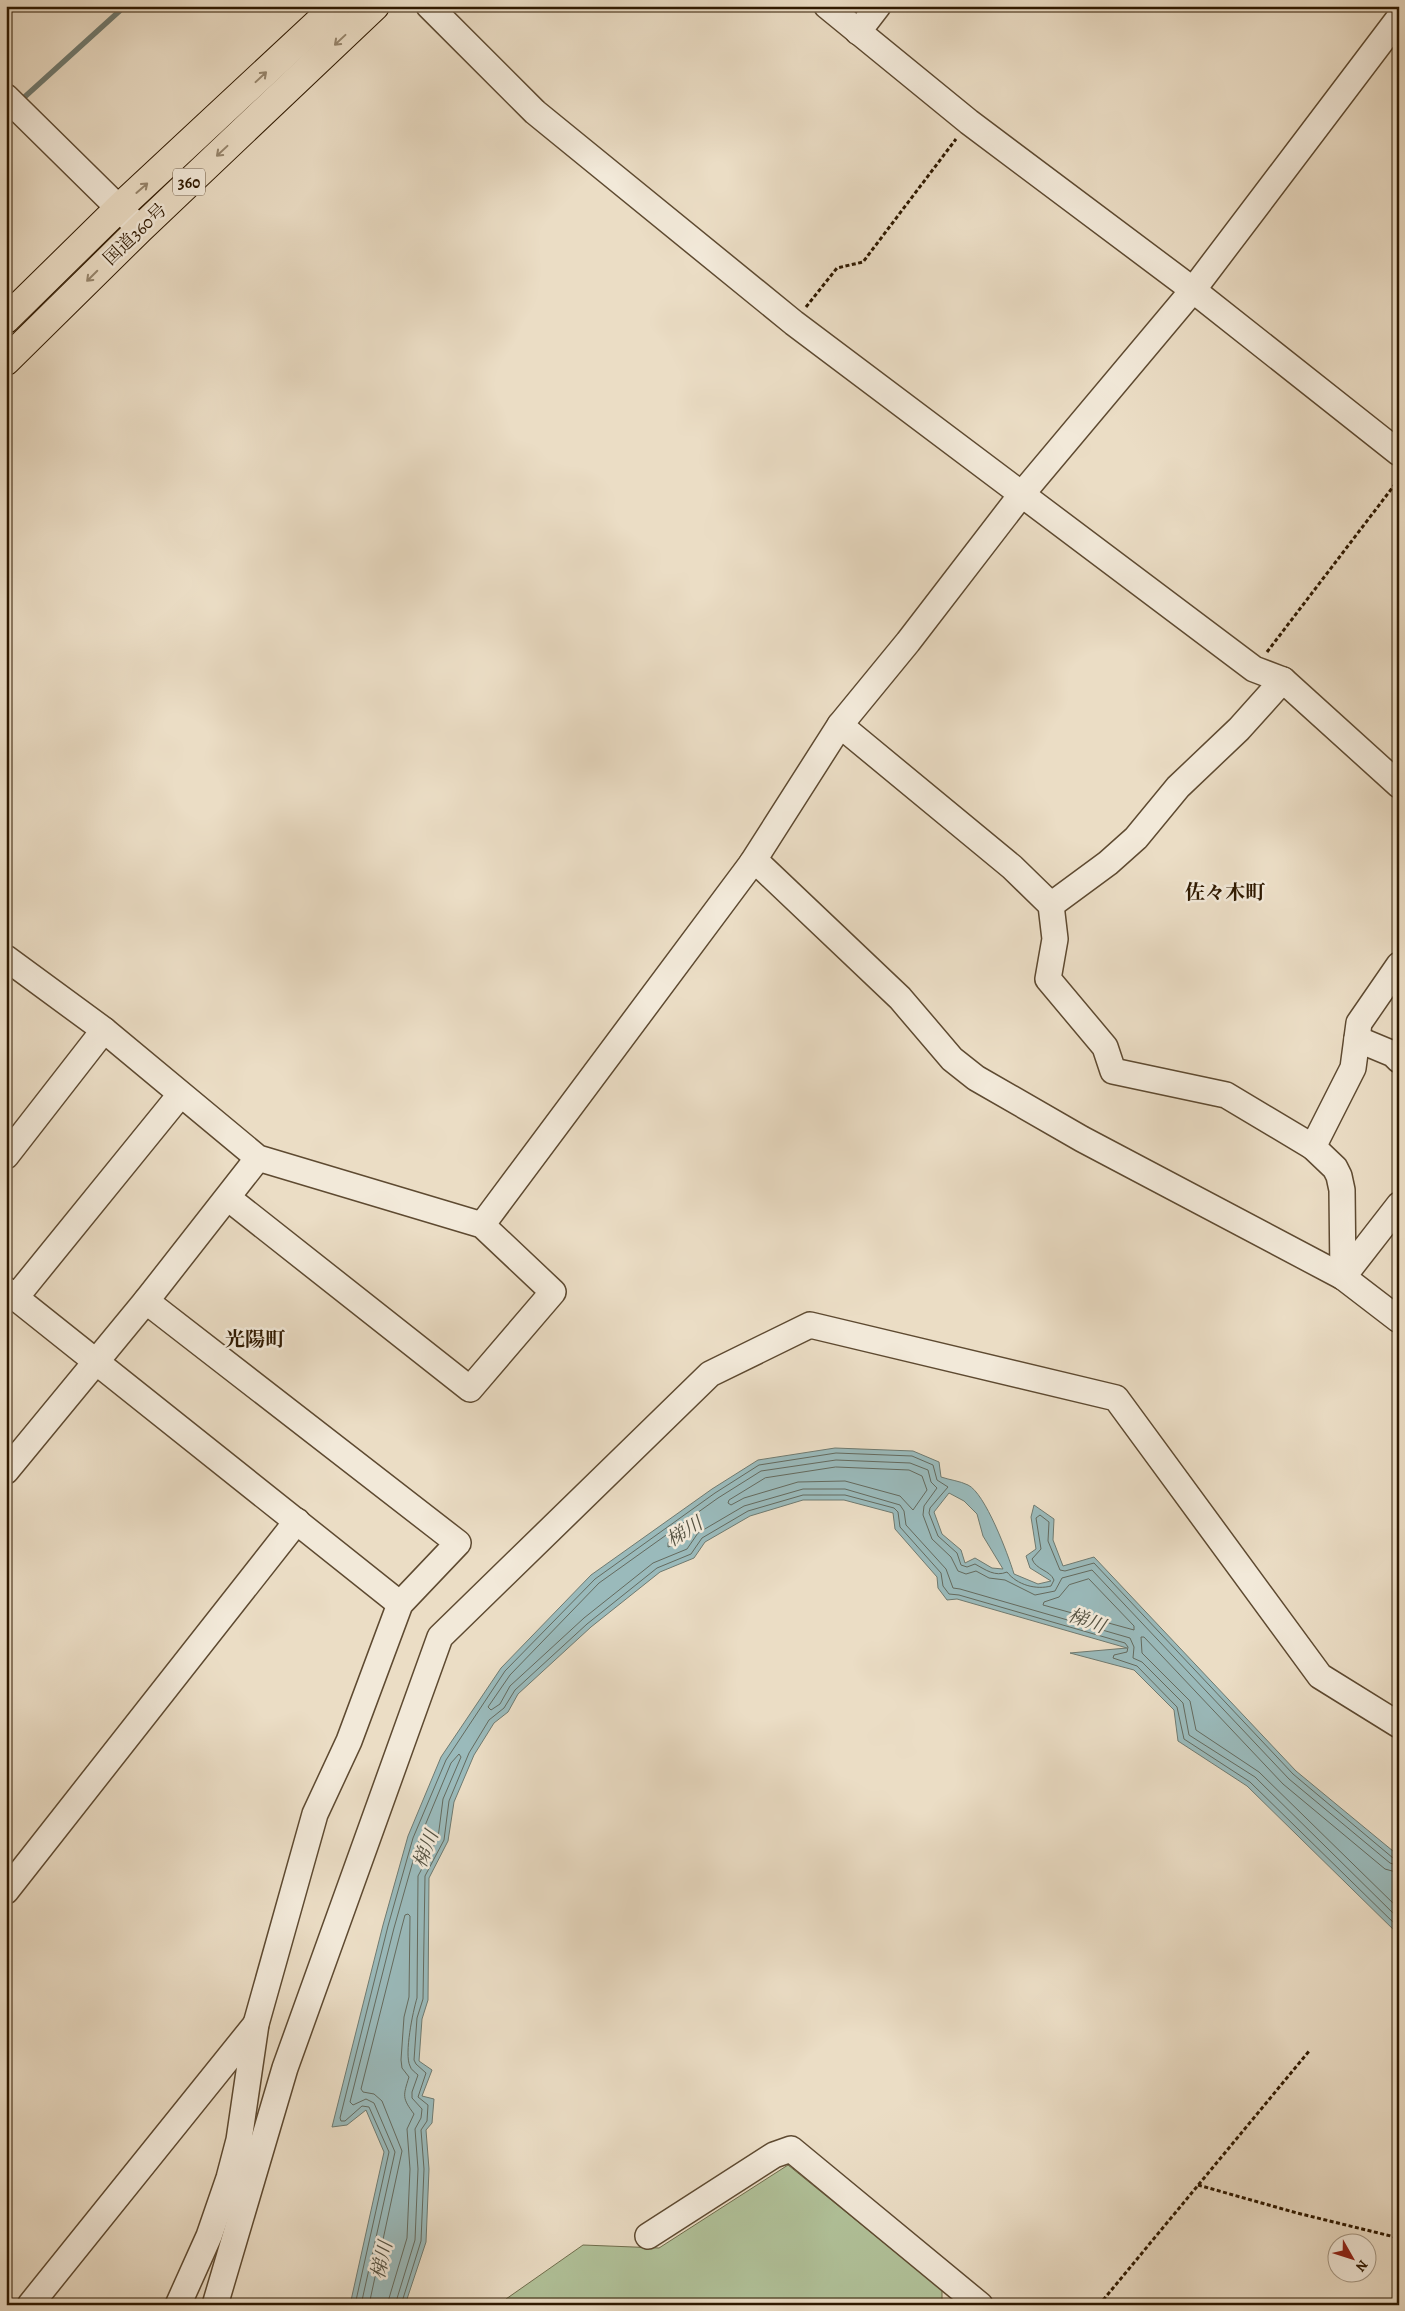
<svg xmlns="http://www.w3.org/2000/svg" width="1405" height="2311" font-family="Alegreya,'Noto Serif JP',serif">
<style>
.green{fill:#b1c29a;stroke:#706e4d}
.water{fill:#9ababb;stroke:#6f7a70;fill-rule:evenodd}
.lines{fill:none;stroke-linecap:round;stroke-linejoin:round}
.shore{stroke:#646a5e;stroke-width:1}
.stream{stroke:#6f7a70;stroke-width:5.5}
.minor-casing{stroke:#5e4a31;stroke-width:28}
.highway-casing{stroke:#2f1900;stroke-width:30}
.path{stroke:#2f1900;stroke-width:3;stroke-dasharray:4 2.5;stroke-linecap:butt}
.minor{stroke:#f2e9d9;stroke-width:25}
.highway{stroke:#ebddc5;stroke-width:28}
.oneway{stroke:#96856c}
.labels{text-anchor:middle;stroke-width:5;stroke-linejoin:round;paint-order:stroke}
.shield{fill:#f2e9d9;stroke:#6a5741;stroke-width:1}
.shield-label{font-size:16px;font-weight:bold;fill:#2f1900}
.street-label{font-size:18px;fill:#2f1900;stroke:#f2e9d9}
.water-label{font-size:19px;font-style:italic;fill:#545141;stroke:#f2e9d9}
.quarter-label{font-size:20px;font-weight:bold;fill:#2f1900;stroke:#f2e9d9}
</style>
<rect width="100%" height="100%" fill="#ebddc5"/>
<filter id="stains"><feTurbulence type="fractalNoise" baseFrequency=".004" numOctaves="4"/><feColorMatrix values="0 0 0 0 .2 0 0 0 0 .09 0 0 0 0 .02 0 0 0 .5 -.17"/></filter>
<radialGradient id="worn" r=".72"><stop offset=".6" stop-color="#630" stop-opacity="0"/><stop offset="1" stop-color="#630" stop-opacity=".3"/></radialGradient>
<polygon class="green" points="788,2165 942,2290 942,2305 502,2305 506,2299 583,2245 659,2248"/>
<path class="water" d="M835 1448 913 1451 939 1462 941 1477C950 1480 960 1481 968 1485 985 1493 1008 1554 1014 1574L1038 1584 1051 1581 1030 1568 1026 1556 1036 1549 1031 1517 1034 1505 1054 1519 1053 1540 1063 1566 1094 1557 1296 1771 1399 1856V1935L1247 1786 1178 1741 1174 1710 1134 1670 1070 1653 1127 1648 957 1599 947 1600 938 1588 937 1577 895 1529 893 1513 844 1500H803L750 1516 705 1542 694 1558 660 1572 591 1627 518 1694 508 1712 494 1723 474 1755 454 1802 448 1841 429 1878 428 2000 422 2019 419 2061 432 2070 422 2096 434 2099 432 2123 426 2130 429 2169 426 2242 405 2305H350L384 2152 366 2110 347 2125 332 2127 383 1925 408 1836 441 1757 501 1668 591 1575 712 1489 758 1460ZM949 1493 964 1501 977 1514 983 1536 1003 1569 992 1568 975 1558 965 1563 961 1550 942 1534 934 1512Z"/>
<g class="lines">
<g class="shore">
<polygon points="836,1467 909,1470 922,1476 927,1490 913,1510 900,1496 845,1481 798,1482 744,1498 731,1505 728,1503 729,1500 765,1478"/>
<polygon points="683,1532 687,1535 682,1543 668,1547 668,1543"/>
<polygon points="1089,1579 1134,1626 1134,1630 1043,1605 1044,1602 1059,1597 1069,1585"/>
<polyline points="1399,1866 1390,1863 1289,1779 1092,1570 1062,1578 1055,1591 1035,1595 1005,1580 989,1578 976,1571 966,1574 958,1571 951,1557 932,1539 923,1515 924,1506 937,1488 931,1482 928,1470 910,1463 836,1460 761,1471 718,1498 599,1583 510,1675 488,1707 491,1710 500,1704 510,1686 584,1618 653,1563 687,1549 698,1533 744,1506 803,1489 845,1489 900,1505 904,1511 906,1525 946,1569 953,1588 960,1589 1130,1638 1134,1647 1133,1658 1142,1662 1183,1703 1189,1735 1255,1777 1399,1919"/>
<polyline points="1399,1873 1385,1869 1283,1784 1144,1637 1141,1637 1142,1653 1190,1701 1196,1730 1259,1772 1399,1909"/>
<path d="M355 2305 389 2152 369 2107 362 2106 345 2121H341L340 2118 388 1926 413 1838 446 1760 505 1671 595 1579 715 1493 759 1465 836 1453 912 1456 933 1465 937 1480 948 1487 930 1508 929 1513 938 1536 957 1553 961 1565 967 1567 975 1564C986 1570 995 1577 1007 1572 1017 1585 1036 1590 1051 1586L1054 1580C1050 1570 1036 1570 1032 1559L1041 1549 1036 1518 1040 1515 1049 1522 1048 1541 1060 1570 1065 1571 1094 1563 1293 1774 1393 1858 1399 1859"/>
<path d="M361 2305 395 2152 374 2103 366 2099 353 2105 350 2102 394 1928 419 1840 451 1763 459 1754 461 1757 443 1799 438 1838 418 1876 417 1998C413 2011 404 2054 410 2066 411 2070 415 2072 418 2075L412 2092V2098L422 2109 421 2118 415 2129 418 2169 415 2240 395 2305"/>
<path d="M369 2305 402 2151 382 2101 374 2094 363 2092 361 2089 401 1930 405 1915 408 1914 410 1916 409 1997 404 2017 401 2060 402 2068 409 2077C403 2096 402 2098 414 2114L407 2129 410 2169 407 2238 387 2305"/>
<polyline points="401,2305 421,2241 424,2169 421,2130 427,2121 428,2105 418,2097 426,2073 416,2064 414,2060 417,2018 423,1999 425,1876 444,1840 449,1801 469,1753 489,1720 504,1708 515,1690 587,1624 657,1568 691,1554 702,1538 748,1511 803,1495 845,1495 894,1508 898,1512 900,1527 941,1573 943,1586 949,1594 959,1595 1125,1643 1128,1647 1127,1652 1114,1655 1113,1658 1137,1666 1177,1707 1184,1739 1250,1782 1399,1928"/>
</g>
<polyline class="stream" points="19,102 125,6"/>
<g class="minor-casing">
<g id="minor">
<polyline points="429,6 535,112 794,323 1254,669 1283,680 1399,785"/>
<polyline points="827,6 969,122 1193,290 1399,453"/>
<polyline points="858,32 878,6"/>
<polyline points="6,97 140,229"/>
<polyline points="840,725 1012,867 1051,905 1055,939 1048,979 1105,1047 1113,1071 1226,1095 1313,1147 1335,1168 1339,1176 1342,1190 1343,1277"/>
<polyline points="752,863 762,867 900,998 952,1059 976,1078 1082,1139 1343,1277 1399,1320"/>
<polyline points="1051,905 1108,863 1136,838 1178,787 1239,729 1283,680"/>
<polyline points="6,958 104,1030 258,1158 482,1225 553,1292 470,1389 228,1198"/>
<polyline points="1357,1039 1393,1054 1399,1060"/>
<polyline points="1313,1147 1353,1068 1359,1023 1399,965"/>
<polyline points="6,1156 104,1030"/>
<polyline points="482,1225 752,863 840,725 908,642 1021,495 1193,290 1399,18"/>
<polyline points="1343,1277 1399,1205"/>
<polyline points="6,1290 400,1604"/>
<polyline points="16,1297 180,1095"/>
<polyline points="146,1301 458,1543 400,1604 349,1741 315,1814 256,2024 239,2140 229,2178 209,2236 178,2305"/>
<polyline points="6,1471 146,1301 258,1158"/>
<polyline points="6,1891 297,1521"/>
<polyline points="648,2236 774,2155 791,2149 980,2305"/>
<polyline points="30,2305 256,2024"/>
<polyline points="215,2305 285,2068 440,1637 710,1374 810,1325 1116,1398 1320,1676 1399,1725"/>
</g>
</g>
<g class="highway-casing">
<g id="highway">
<polyline points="6,319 119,208 336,6"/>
<polyline points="6,361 140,229 375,6"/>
</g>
</g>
<g class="path">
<polyline points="806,307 837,268 863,262 956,139"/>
<polyline points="1267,652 1399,479"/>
<polyline points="1198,2185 1297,2213 1399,2238"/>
<polyline points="1099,2305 1310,2050"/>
</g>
<use href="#minor" class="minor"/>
<use href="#highway" class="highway"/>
</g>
<defs><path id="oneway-shaft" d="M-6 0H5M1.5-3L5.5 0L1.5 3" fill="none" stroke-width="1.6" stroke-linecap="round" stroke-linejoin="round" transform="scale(1.25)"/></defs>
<g class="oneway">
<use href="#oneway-shaft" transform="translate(340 40) rotate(137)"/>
<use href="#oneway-shaft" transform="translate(261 77) rotate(-43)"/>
<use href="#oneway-shaft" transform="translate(222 151) rotate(137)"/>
<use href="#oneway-shaft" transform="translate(142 188) rotate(-41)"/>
<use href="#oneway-shaft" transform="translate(92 276) rotate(135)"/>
</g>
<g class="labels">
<rect class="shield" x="173" y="168.5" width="32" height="27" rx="4"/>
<g class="shield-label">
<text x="189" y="188">360</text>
</g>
<g class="street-label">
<text transform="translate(135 234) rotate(-44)" y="6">国道360号</text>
</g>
<g class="water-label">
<text transform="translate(684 1531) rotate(-32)" y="7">梯川</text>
<text transform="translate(1087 1620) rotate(20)" y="7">梯川</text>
<text transform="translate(425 1849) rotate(-69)" y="7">梯川</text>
<text transform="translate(381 2260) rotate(-77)" y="7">梯川</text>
</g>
<g class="quarter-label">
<text x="1225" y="899">佐々木町</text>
<text x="255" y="1346">光陽町</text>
</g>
</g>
<rect width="1405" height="2311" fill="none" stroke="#ebddc5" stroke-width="25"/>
<rect x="8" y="8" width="1390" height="2296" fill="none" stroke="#2f1900" stroke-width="2.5"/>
<rect x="12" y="12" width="1380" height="2286" fill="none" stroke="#2f1900"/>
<g transform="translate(1352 2258) rotate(129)"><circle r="24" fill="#f2e9d9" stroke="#a49682"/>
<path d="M0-4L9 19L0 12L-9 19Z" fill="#8f2418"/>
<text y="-8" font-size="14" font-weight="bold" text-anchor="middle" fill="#2f1900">N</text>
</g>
<rect width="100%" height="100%" filter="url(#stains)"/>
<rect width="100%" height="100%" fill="url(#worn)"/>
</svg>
